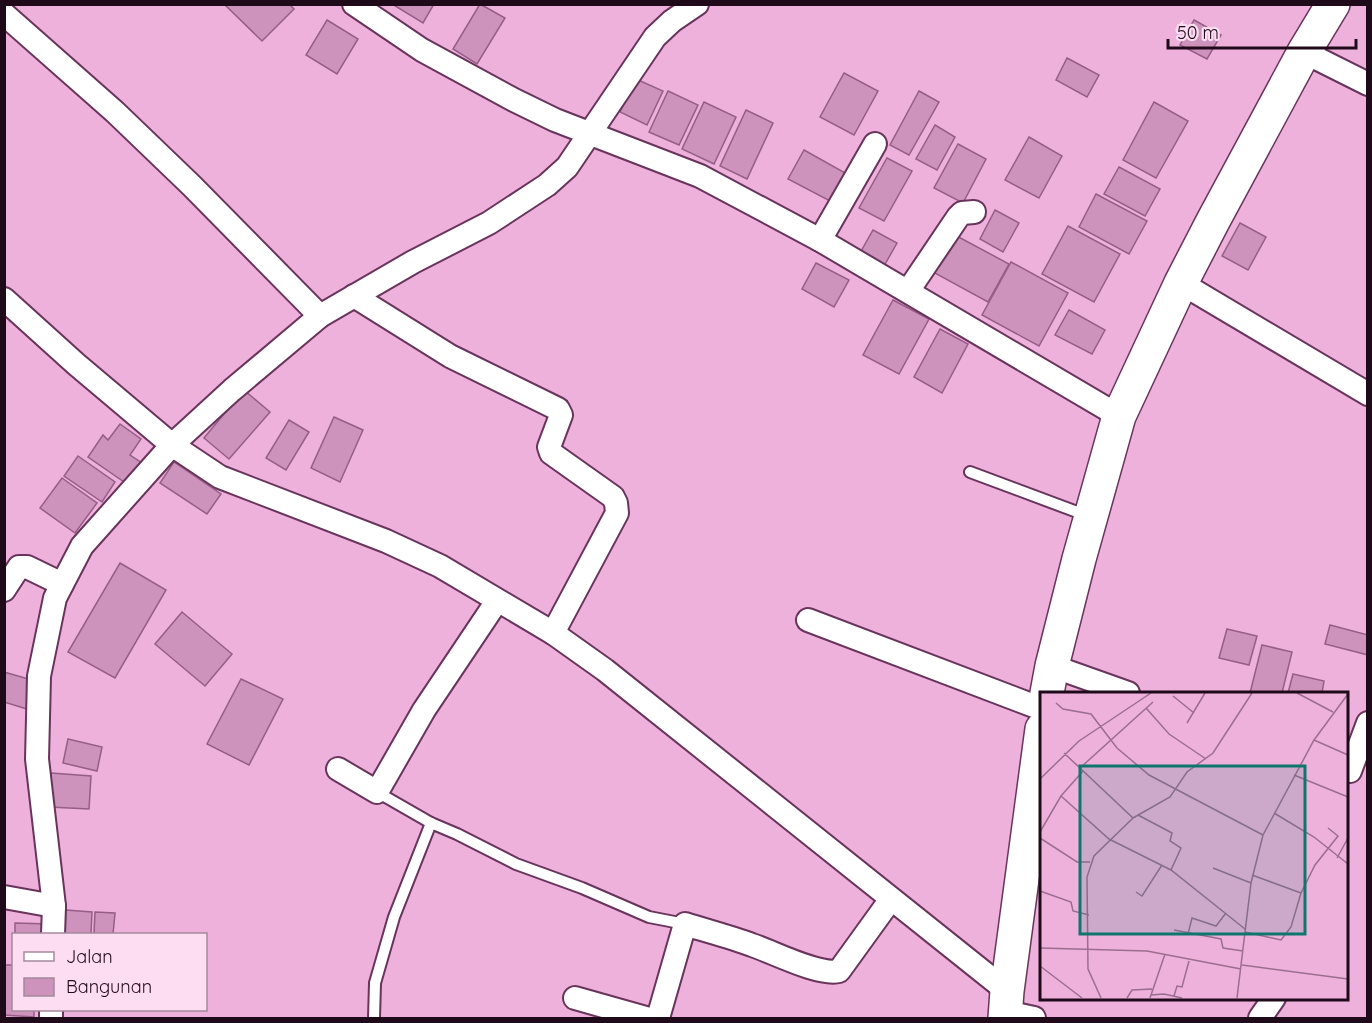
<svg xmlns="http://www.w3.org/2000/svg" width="1372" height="1023" font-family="Quicksand,sans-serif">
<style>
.building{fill:#ce93bd;stroke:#955e86;stroke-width:1.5}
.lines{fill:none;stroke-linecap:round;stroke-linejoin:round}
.lane-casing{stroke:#68345b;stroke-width:14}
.street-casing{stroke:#68345b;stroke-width:26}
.primary-casing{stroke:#68345b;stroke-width:36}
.lane{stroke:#fff;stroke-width:10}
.street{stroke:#fff;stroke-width:22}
.primary{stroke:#fff;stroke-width:33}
.inset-road{fill:none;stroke:#9b6e8e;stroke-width:1.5}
.view{fill:#0f766e;fill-opacity:0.15;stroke:#0f766e;stroke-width:3}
.inset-edge{fill:none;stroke:#1f0a1a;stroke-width:3}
</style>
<rect width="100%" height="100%" fill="#eeb1dc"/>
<g class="building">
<polygon points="224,4 289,4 294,9 262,41"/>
<polygon points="392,4 434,4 423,23"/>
<polygon points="480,4 505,18 477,64 453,49"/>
<polygon points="327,20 358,39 337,74 306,55"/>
<polygon points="1194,20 1221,35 1207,59 1180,45"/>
<polygon points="1067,58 1099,75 1087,97 1056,80"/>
<polygon points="844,73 878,91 854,135 820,117"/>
<polygon points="636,79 663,91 647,125 620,112"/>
<polygon points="668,91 698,105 679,145 649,132"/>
<polygon points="919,91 939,102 909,155 890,145"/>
<polygon points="704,102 736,117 714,164 682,149"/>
<polygon points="1154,102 1188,121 1156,178 1123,160"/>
<polygon points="746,110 773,123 747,179 720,166"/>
<polygon points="935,125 955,137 937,170 916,159"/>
<polygon points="1029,137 1062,156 1039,198 1005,180"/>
<polygon points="958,144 986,159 963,203 934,188"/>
<polygon points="804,150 847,174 832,202 788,179"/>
<polygon points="887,158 912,171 884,221 859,208"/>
<polygon points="1119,167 1160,189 1145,216 1104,194"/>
<polygon points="1096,194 1147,221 1129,254 1079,227"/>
<polygon points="995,210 1019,223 1003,252 980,239"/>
<polygon points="1240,223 1266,237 1248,270 1222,256"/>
<polygon points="1068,226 1120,254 1094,302 1042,274"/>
<polygon points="873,230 897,243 884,266 860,253"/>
<polygon points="953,234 1009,264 988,302 933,272"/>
<polygon points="1011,262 1068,293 1039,346 982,315"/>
<polygon points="816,263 849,280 834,307 802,289"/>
<polygon points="893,300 929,319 899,374 863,355"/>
<polygon points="1069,310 1105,330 1092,354 1055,335"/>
<polygon points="940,329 968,344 942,393 914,377"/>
<polygon points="244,390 270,412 229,459 204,438"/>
<polygon points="334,417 363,430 340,482 311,468"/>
<polygon points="289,420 309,432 286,470 266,458"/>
<polygon points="120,424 141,439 130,455 142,463 127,484 88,457 103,435 108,440"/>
<polygon points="78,456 115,482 102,502 64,476"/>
<polygon points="174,462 221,494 207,514 160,483"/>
<polygon points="62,478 97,503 75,533 40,508"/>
<polygon points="120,563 166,590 115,678 68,652"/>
<polygon points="182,612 232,654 205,686 155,644"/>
<polygon points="1330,625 1368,635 1368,655 1325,644"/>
<polygon points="1227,629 1257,636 1249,665 1219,658"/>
<polygon points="1262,645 1292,652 1282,693 1250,693"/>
<polygon points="4,672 39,682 30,710 4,702"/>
<polygon points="1293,674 1324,681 1322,693 1288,693"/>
<polygon points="241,679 283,699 249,765 207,744"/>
<polygon points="68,739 102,747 97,771 63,763"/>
<polygon points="51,773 91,776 89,809 49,807"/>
<polygon points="66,910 92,912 91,934 65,934"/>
<polygon points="95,912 115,913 113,934 94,934"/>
<polygon points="15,923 49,924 48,934 15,934"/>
<polygon points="4,965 14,965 14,1010 34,1010 34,1017 4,1015"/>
</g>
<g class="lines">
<g class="lane-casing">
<g id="lane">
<polyline points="970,472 1088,516"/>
<polyline points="377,792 431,823 457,834 516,864 582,888 649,917 685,924"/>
<polyline points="374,1018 375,983 394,917 431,823"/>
</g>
</g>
<g class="street-casing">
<g id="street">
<polyline points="354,4 422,50 514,100 555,120 700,176 820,240 1119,416"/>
<polyline points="4,14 115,112 192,186 320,316 232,390 172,445 82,546 55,598 39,676 37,759 54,906 53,934"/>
<polyline points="1304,52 1368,84"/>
<polyline points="820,240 875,144"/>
<polyline points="1181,283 1368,394"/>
<polyline points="908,291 958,217 962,213 974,212"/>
<polyline points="354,296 450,356 558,409 561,415 549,447 551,453 613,497 616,503 617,513 553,633"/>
<polyline points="4,299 76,364 172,445 220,477 386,541 440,566 553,633 605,670 1007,991"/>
<polyline points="320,316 413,262 489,223 547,185 567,167 655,37 672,21 697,4"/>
<polyline points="4,590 19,567 27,567 62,584"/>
<polyline points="808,620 1042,709"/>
<polyline points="1052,666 1128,693"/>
<polyline points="338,769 377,792 424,710 497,601"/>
<polyline points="1346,769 1350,771 1368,723"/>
<polyline points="4,897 54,906"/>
<polyline points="575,998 646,1018"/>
<polyline points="1006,1012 1034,1018"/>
<polyline points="51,1018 51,1010"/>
<path d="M658 1018 685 924C707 931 730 937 752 945 773 952 819 976 839 971L891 899"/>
<polyline points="1260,1018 1274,998"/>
</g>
</g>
<g class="primary-casing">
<g id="primary">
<polyline points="1047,693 1052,666 1079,559 1119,416 1181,283 1213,221 1304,52 1333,4"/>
<polyline points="1005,1018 1007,991 1042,729"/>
</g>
</g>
<use href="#lane" class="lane"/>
<use href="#street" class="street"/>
<use href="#primary" class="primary"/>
</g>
<g transform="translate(1040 692)">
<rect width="308" height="308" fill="#eeb1dc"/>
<path class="inset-road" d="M257 1 293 20M133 4 154 21M16 11 23 17 51 22 77 56 109 83 223 143M106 16 129 42 166 67M147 31 165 1M274 48 308 63M24 61 93 126 54 164 47 185 48 277 61 306M40 76 113 10M254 83 308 105M0 87 39 49 111 1M21 104 69 147 131 178 205 237M234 121 274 145 308 172M98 123 132 141 130 149 141 156 131 178M93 126 130 105 147 80 173 61 212 1M0 140 21 104 43 79M0 146 37 170H50M297 166 308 146M173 176 211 191M212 183 261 201 275 173 298 144 288 136M0 199 31 210 33 219 49 223M96 200 102 204 122 173M134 238 181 247 183 256 203 259M205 240 241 248 251 235 261 201M148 242 152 226 176 234 186 221M0 256 107 259 201 277M202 273 308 287M0 274 42 306M111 303 125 262M134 304 137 294 142 295 149 269M87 306 92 298 112 297M110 306 111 303 124 302 142 306M197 306 211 191 223 143 274 48 308 2"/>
<path class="view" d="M40 74H265V242H40Z"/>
<rect width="308" height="308" class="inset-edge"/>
</g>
<rect width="1372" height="1023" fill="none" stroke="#1f0a1a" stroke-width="12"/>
<rect x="12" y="933" width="195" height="78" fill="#fdddf2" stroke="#a4899c" stroke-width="1.5"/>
<rect x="24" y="952" width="30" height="9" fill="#ffffff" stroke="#a4899c" stroke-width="1.5"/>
<text x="66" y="963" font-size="18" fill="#1f0a1a">Jalan</text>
<rect x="24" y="978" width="30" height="18" fill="#ce93bd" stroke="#a4899c" stroke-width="1.5"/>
<text x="66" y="993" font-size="18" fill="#1f0a1a">Bangunan</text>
<path d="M1168 39v9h188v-9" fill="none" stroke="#1f0a1a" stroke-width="3"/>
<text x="1177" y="39" font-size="18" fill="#1f0a1a" stroke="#fdddf2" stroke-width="4.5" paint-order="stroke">50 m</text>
</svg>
